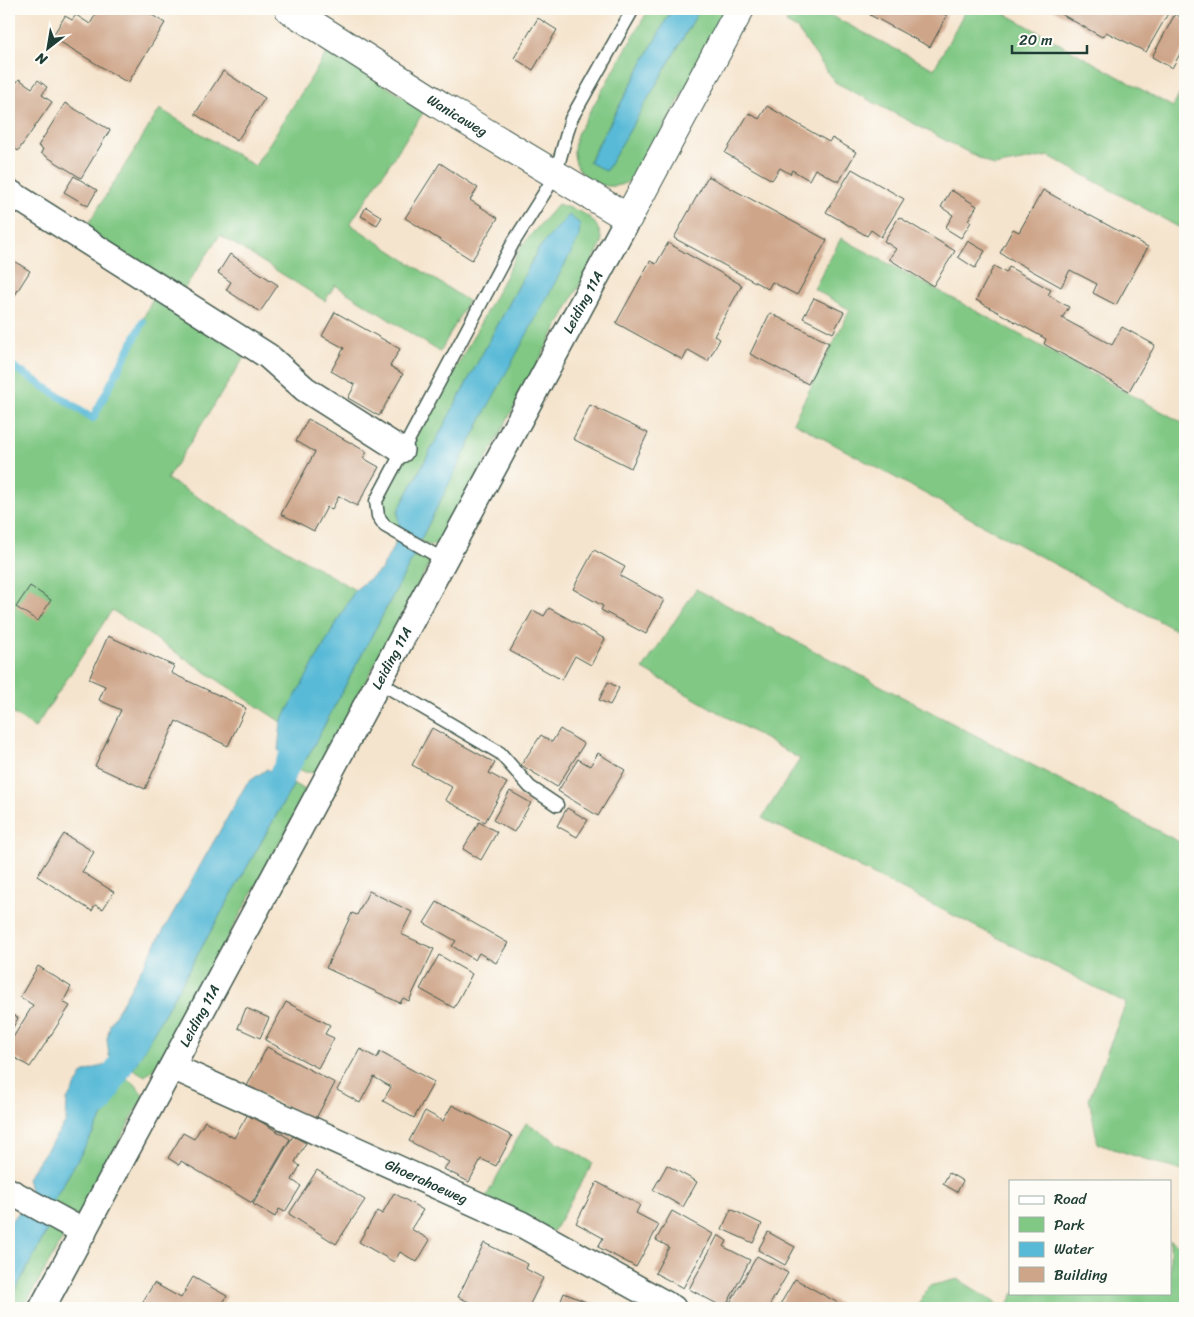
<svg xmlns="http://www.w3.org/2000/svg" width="1194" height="1317" font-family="Sriracha,sans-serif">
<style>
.green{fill:#80c884;stroke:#50825c}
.water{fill:#59bad7;stroke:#3c7c86}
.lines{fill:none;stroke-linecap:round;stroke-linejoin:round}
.stream{stroke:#59bad7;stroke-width:8}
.canal{stroke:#59bad7;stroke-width:26}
.building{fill:#cea589}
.service-casing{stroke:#3f564b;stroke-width:15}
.minor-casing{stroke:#3f564b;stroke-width:28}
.tertiary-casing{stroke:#3f564b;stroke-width:30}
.service{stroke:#fff;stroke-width:12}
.minor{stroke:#fff;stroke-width:25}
.tertiary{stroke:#fff;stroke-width:28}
.labels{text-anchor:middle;stroke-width:5;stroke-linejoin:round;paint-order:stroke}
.street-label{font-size:14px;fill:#1f3d34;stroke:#fdfcf7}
</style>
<rect width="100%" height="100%" fill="#fdfcf7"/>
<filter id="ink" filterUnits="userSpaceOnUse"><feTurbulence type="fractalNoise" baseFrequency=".02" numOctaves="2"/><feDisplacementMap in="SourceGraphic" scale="10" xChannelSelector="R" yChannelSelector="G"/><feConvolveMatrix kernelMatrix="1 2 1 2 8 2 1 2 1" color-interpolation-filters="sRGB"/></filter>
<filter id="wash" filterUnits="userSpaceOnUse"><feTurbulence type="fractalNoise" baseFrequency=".0096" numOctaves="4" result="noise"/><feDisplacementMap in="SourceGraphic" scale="20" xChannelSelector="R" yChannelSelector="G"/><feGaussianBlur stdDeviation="1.12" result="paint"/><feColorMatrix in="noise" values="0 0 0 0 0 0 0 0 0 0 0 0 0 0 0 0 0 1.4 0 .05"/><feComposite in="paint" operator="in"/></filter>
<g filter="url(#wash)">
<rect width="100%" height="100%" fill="#f5e4cd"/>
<g class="green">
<path d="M649 9H672L589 161 606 171 700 9H729L644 164C641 168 638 174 634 177 613 197 576 182 574 154 573 148 576 140 577 134Z"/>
<polygon points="794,9 818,9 934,69 966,9 997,9 1173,107 1185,84 1185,222 1182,229 1049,156 994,166 835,82 797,29 786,23"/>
<polygon points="328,51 425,110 350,224 468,301 440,352 335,285 325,301 220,235 184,289 85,229 160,109 255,166"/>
<path d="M558 204C582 212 598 215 602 243L443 540 430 546 420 541 483 416 569 215 539 248 398 511 399 528 387 520 381 507 406 452 460 361 522 245Z"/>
<polygon points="841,238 1185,424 1185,635 793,422 850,310 814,289"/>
<polygon points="155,295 249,350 167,479 355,590 281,722 112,610 35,728 9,711 9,364 93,418"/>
<polygon points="416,552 427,558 429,564 316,773 305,772 294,767 307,758"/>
<polygon points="696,589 1185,845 1185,1172 1098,1144 1089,1099 1126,1003 762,818 800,759 643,669"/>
<polygon points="294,784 304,789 305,797 156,1067 145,1076 133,1069"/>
<polygon points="125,1078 135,1084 144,1096 78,1216 50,1207"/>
<polygon points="526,1123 593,1163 553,1232 485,1199"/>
<polygon points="51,1223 66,1233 26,1303 18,1306 9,1301 9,1293 16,1289"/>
<polygon points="1170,1240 1185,1249 1185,1308 1006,1308 1014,1293 1170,1293"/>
<polygon points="958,1279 1004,1308 916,1308 929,1286"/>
</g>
<g class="water">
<polygon points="672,9 700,9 606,171 589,162"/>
<polygon points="569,215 580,224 579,238 483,416 420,541 399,528 398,511 539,248"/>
<polygon points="397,540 416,552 307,758 294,767 282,761 284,754 278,750 281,722 355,590 381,570"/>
<polygon points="267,769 294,784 133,1069 109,1056 107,1039 110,1024 247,783"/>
<polygon points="103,1065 125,1078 50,1207 31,1196 27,1178 66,1122 67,1100 83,1073"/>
<polygon points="24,1207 51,1223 16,1289 9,1293 9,1223"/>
</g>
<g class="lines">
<polyline class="stream" points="9,364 93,418 143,322"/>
<g class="canal">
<polyline points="264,808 305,733"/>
<polyline points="99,1103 139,1032"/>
</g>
</g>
<g id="blocks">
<g class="building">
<polygon points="99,9 142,9 165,23 128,83 52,37 65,16 72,20 76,15 90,24"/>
<polygon points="873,9 936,9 947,16 930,47 870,15"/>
<polygon points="1052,9 1167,9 1170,10 1146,52 1106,32 1102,37"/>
<polygon points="1175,14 1185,20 1185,45 1172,68 1152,57"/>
<polygon points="538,18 557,30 533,70 514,58"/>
<polygon points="223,71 265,98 237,141 195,114"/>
<polygon points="19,79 32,88 38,80 47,87 42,95 52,102 18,151 9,144 9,94"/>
<polygon points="65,103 110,130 81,178 41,153 43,149 38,146"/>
<polygon points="767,106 829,142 832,138 856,152 839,182 815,169 809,180 792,170 790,174 780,168 772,180 725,153 749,113 759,119"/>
<polygon points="440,163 478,188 470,200 498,218 472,260 405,218"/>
<polygon points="852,169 904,199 881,237 871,230 867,236 826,212"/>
<polygon points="74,176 97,190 88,206 64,192"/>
<polygon points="708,176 827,240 797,295 772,282 768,289 674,238"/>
<polygon points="951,190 977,206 968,220 971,222 961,238 945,228 953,215 941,207"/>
<polygon points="1043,190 1148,247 1116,305 1093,293 1097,284 1070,270 1061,287 1000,253 1013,229 1019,232"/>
<polygon points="366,207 382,217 377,225 361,216"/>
<polygon points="899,217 955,251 933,286 889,259 896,249 884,241"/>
<polygon points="968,241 985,251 975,268 958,257"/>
<polygon points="668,243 742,285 714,336 720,339 708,361 688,350 683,360 616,323 650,261 656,264"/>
<polygon points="230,254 278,285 260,312 226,290 231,282 218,273"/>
<polygon points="9,258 30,271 13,298 9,295"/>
<polygon points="994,266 1006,273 1009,267 1051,290 1048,295 1069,307 1062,318 1112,345 1122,327 1155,345 1129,391 1044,344 1046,339 976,300"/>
<polygon points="814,298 844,312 833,333 803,318"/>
<polygon points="335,312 400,349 390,366 403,374 379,416 348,398 355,385 331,371 344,348 322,336"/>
<polygon points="770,313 829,343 808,384 750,354"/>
<polygon points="590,405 648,433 631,468 573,439"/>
<polygon points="308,419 367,452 363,458 379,467 357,506 339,496 332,509 327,507 314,531 281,514 315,452 296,441"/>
<polygon points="594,550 625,567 620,576 664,600 646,634 601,610 603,606 573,589"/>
<polygon points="30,586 51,600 38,621 16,607"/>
<polygon points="549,608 605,639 591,665 575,656 562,680 510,651 533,610 544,616"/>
<polygon points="108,636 174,666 171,673 246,708 228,746 176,721 145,789 95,766 121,710 99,700 105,686 89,679"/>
<polygon points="608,682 619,688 610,705 599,700"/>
<polygon points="432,728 495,763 489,773 507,783 485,822 445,800 452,787 412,765"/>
<polygon points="560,729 584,744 557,787 521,765 541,735 552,742"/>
<polygon points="598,753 625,770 598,816 558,791 578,759 590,766"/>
<polygon points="510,791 531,803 514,832 493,820"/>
<polygon points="567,808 588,820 577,837 557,826"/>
<polygon points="479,822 497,832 481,860 463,849"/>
<polygon points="64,834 94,852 82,872 114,892 103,909 95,905 92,911 37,876"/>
<polygon points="369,891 412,912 401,934 434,949 409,1001 403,998 400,1003 326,968 352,913 357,915"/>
<polygon points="437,902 508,943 496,963 479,953 475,960 452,946 456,941 424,923"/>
<polygon points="439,955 472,974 454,1008 420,989"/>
<polygon points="38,966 71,987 63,1002 70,1006 30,1067 9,1054 9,1044 33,1005 20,997"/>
<polygon points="286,1002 330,1025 325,1034 334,1038 318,1068 265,1040"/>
<polygon points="246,1008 269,1018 260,1038 238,1028"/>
<polygon points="9,1013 18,1018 11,1031 9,1029"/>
<polygon points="267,1047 335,1083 314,1122 247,1086"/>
<polygon points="360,1049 377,1058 380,1052 434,1082 414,1118 383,1101 391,1087 374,1077 360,1103 337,1090"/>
<polygon points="452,1105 512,1136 496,1166 481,1159 469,1182 444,1169 449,1162 409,1141 425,1111 443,1121"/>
<polygon points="248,1114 290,1139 252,1203 181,1161 179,1165 168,1158 183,1133 194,1139 205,1121 234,1138"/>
<polygon points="293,1136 306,1143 295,1162 300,1166 292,1180 301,1186 285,1212 279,1209 275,1217 253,1204"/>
<polygon points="667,1165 697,1182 683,1207 653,1190"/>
<polygon points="317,1170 365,1200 336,1244 289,1214"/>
<polygon points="949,1173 963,1181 957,1192 943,1184"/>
<polygon points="597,1182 640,1205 636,1213 659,1225 636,1267 598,1247 603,1238 576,1223"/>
<polygon points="394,1193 423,1210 411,1229 430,1240 417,1262 400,1252 394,1262 359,1242 377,1211 382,1214"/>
<polygon points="731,1209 762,1224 753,1243 722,1229"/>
<polygon points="672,1211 713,1234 683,1288 655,1273 669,1247 656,1240"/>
<polygon points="768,1232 795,1247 785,1265 758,1250"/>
<polygon points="718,1235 727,1241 724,1247 750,1260 725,1308 689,1289"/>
<polygon points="484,1243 528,1264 526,1269 543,1278 528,1308 482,1308 458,1297"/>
<polygon points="757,1256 788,1273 768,1308 727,1308"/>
<polygon points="193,1277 227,1296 220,1308 139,1308 154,1283 181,1298"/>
<polygon points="795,1279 847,1308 778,1308"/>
<polygon points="564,1293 601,1308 558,1308"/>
</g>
</g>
</g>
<g filter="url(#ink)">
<use href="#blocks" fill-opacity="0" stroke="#3f564b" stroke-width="1"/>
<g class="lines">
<g class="service-casing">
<g id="service">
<polyline points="444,560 385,526 378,516 376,501 513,243 555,176 571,119 633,9"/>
<polyline points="379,682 500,753 530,787 557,805"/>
</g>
</g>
<g class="minor-casing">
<g id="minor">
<polyline points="9,192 268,356 305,389 401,450"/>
<path id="s1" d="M173 1067 521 1224 673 1308"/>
<polyline points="9,1191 84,1232"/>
<path id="s2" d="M42 1308 628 218"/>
</g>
</g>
<g class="tertiary-casing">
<g id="tertiary">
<path id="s3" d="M289 9 440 105 628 218 740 9"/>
</g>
</g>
<use href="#service" class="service"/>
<use href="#minor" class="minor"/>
<use href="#tertiary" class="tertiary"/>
</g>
</g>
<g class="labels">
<g class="street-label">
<text dy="5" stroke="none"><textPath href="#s3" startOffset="199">Wanicaweg</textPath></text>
<text dy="5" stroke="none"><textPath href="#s2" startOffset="1142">Leiding 11A</textPath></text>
<text dy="5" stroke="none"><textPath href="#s2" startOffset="738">Leiding 11A</textPath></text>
<text dy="5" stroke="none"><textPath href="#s2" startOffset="332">Leiding 11A</textPath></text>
<text dy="5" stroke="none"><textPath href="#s1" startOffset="278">Ghoerahoeweg</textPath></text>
</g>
</g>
<rect width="1194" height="1317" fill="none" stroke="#fdfcf7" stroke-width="30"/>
<rect x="1009" y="1180" width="162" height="115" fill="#fdfcf7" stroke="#a4b0a9"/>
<rect x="1019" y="1196" width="25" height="8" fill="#ffffff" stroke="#a4b0a9"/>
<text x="1054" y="1204" font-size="15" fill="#1f3d34">Road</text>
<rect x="1019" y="1217" width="25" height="15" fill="#80c884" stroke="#a4b0a9"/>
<text x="1054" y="1230" font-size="15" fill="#1f3d34">Park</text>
<rect x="1019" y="1242" width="25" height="15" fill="#59bad7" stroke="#a4b0a9"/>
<text x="1054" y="1254" font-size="15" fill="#1f3d34">Water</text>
<rect x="1019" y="1267" width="25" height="15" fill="#cea589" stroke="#a4b0a9"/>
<text x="1054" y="1280" font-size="15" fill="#1f3d34">Building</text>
<g transform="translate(48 48) rotate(211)" stroke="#fdfcf7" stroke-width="4" paint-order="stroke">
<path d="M0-4L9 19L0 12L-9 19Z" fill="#1f3d34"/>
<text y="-8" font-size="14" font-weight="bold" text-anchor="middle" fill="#1f3d34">N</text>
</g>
<path d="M1012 45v8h75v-8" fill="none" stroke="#1f3d34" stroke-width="2.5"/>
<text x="1019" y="45" font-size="15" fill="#1f3d34" stroke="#fdfcf7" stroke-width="4" paint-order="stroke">20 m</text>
</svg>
